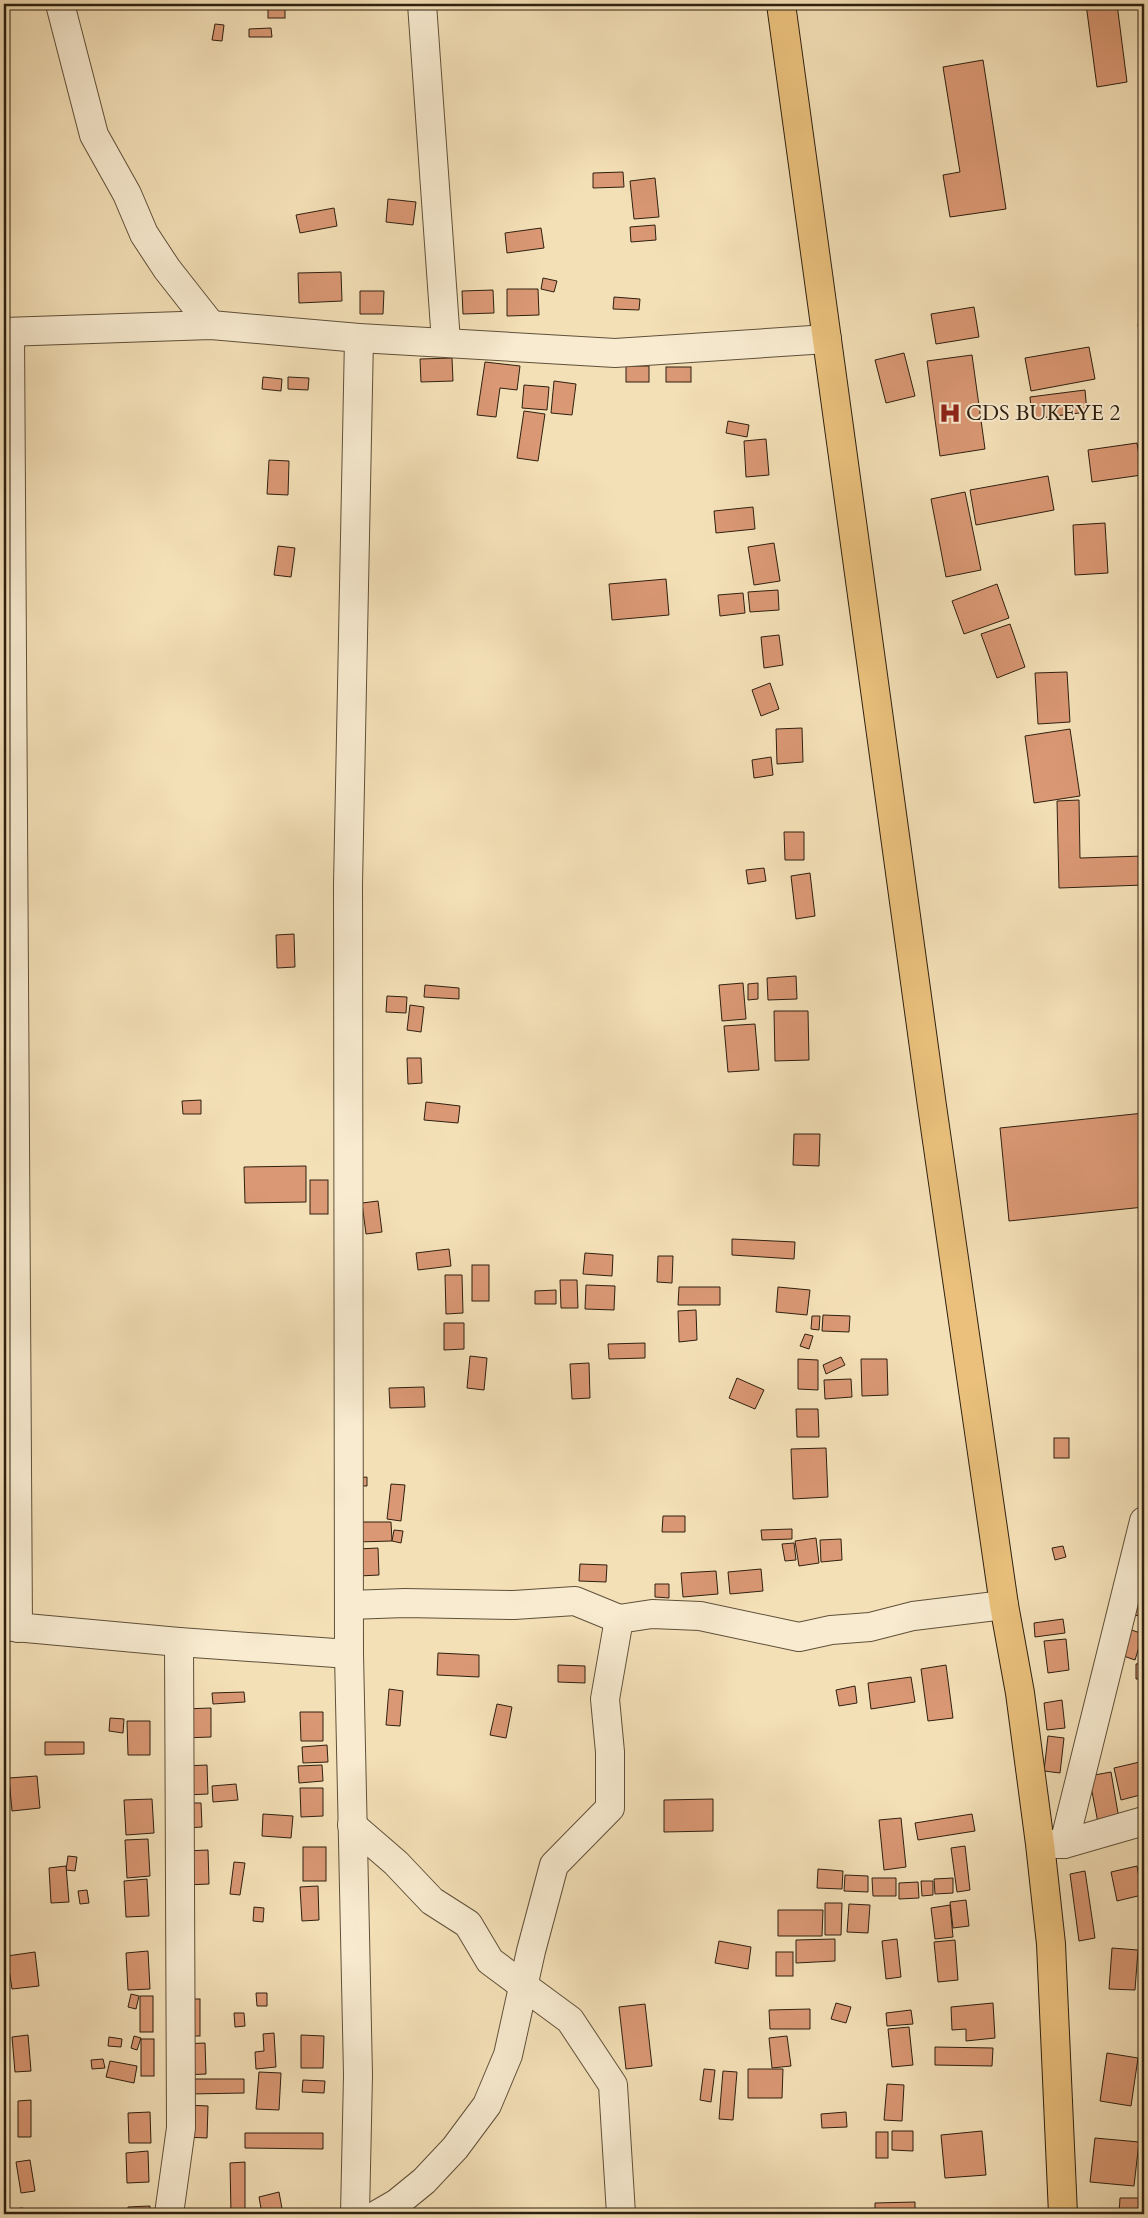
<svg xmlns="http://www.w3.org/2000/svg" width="1148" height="2218" font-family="Cardo,serif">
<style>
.building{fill:#da9874;stroke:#2e2010}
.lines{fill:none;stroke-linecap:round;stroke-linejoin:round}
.minor-casing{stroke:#60503a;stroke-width:30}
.trunk-casing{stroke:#2e2010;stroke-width:30}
.minor{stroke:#f8ebd0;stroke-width:28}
.trunk{stroke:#eac07c;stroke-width:28}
.labels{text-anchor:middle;stroke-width:4;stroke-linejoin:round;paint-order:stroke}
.poi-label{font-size:21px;fill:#2e2010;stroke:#f8ebd0;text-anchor:start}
</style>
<rect width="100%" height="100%" fill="#f4e0b7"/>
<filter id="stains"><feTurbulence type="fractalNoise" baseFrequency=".004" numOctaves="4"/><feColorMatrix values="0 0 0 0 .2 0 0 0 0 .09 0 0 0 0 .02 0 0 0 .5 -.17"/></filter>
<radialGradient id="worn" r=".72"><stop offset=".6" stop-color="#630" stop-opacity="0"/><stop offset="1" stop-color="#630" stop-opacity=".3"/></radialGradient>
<g class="building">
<rect x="268" y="4" width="17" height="14"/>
<polygon points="1086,4 1117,4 1127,82 1097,87"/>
<polygon points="215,24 224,25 222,41 212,40"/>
<polygon points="271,28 272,37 249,37 249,29"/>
<polygon points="983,60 1006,209 950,217 943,175 960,172 943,67"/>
<polygon points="623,172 624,187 593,188 593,173"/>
<polygon points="655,178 659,217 634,219 630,181"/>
<polygon points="388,199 416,202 413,225 386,222"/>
<polygon points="334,208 337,226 300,233 296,215"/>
<polygon points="655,225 656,240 631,242 630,227"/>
<polygon points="541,228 544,248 507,253 505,233"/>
<polygon points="341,272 342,301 299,303 298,273"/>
<polygon points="543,278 557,281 554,292 541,289"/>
<polygon points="507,289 538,289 539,315 507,316"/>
<polygon points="493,290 494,313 463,314 462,291"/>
<polygon points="360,291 384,291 383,314 360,314"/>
<polygon points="614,297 640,299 639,310 613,309"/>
<polygon points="974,307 979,337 936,344 931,314"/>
<polygon points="1144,323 1144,355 1143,355 1138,324"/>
<polygon points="1089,347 1095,379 1031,391 1025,358"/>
<polygon points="904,353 915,396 886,403 875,360"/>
<polygon points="972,355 985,449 940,456 927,361"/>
<polygon points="452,358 453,381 421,382 420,359"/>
<polygon points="485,362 520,366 517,390 500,388 496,417 477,415"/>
<rect x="626" y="366" width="23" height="16"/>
<rect x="666" y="367" width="25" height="15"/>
<polygon points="263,377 282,379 281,391 262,389"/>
<polygon points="288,377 309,378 308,390 288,389"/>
<polygon points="554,381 576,384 572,415 551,413"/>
<polygon points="524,385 549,387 547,410 522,408"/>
<polygon points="1085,390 1087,412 1032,419 1030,397"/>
<polygon points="524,411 545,414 538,461 517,458"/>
<polygon points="728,421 749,425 747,437 726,433"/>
<polygon points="766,439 769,475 746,477 744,441"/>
<polygon points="1137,443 1142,475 1092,482 1088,450"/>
<polygon points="269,460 289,461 288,495 267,494"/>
<polygon points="1048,476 1054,510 976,525 970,490"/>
<polygon points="965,492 981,570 946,577 931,499"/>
<polygon points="753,507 755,529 716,533 714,511"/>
<polygon points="1105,523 1108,573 1075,575 1073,525"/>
<polygon points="774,543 780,581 754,585 748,547"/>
<polygon points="278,546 295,548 291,577 274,575"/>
<polygon points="666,579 669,615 612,620 609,584"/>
<polygon points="997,584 1009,618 964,634 952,601"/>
<polygon points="778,590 779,610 750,612 748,592"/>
<polygon points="743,593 745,613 720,616 718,595"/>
<polygon points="1010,624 1025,667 997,678 981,634"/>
<polygon points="779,635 783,665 764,668 761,637"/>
<polygon points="1067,672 1070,722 1038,724 1035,673"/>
<polygon points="770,683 779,709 761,716 752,690"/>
<polygon points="802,728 803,762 777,764 776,729"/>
<polygon points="1070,729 1080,796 1034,803 1025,736"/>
<polygon points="771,757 773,775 754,778 752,760"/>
<polygon points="1079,800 1080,858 1144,856 1144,885 1059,888 1057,801"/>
<polygon points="784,832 804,832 804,860 785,860"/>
<polygon points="764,868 766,881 748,884 746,870"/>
<polygon points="810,873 815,916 796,919 791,876"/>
<polygon points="294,934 295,967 277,968 276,935"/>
<polygon points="796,976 797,999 768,1000 767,978"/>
<polygon points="743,983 746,1019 722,1021 719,985"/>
<polygon points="758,983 758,999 748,1000 748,984"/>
<polygon points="425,985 459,988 459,999 424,997"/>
<polygon points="387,996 407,997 406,1013 386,1012"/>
<polygon points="410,1005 424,1007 421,1032 407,1030"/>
<polygon points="774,1011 808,1011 809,1060 775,1061"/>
<polygon points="755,1024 759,1070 728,1072 724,1026"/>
<polygon points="407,1058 421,1058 422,1083 408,1084"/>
<polygon points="201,1100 201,1114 183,1114 182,1101"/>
<polygon points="426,1102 460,1106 458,1123 424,1120"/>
<polygon points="1144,1113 1144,1207 1009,1221 1000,1128"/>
<polygon points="794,1134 820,1134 819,1166 793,1165"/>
<polygon points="306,1166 306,1202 245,1203 244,1167"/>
<rect x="310" y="1180" width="18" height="34"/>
<polygon points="378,1201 382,1232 366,1234 362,1203"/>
<polygon points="732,1239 795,1242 794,1259 732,1255"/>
<polygon points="449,1249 451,1266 418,1270 416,1253"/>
<polygon points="585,1253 613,1255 612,1276 583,1274"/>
<polygon points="658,1256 673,1256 672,1283 657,1282"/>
<rect x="472" y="1265" width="17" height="36"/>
<polygon points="445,1275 462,1275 463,1313 446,1314"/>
<polygon points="560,1280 577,1280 578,1308 561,1308"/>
<polygon points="586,1285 615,1286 614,1310 585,1309"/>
<polygon points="679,1287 720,1287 720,1305 678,1305"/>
<polygon points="778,1287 810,1290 807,1315 776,1312"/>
<polygon points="556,1290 556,1304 535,1304 535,1291"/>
<polygon points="696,1310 697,1340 679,1342 678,1311"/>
<polygon points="823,1315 850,1316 849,1332 822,1331"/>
<polygon points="812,1316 820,1316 819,1330 811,1329"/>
<polygon points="444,1323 464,1323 464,1349 444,1350"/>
<polygon points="805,1334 813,1336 809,1349 800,1346"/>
<polygon points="645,1343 645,1358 609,1359 608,1344"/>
<polygon points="470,1356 487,1358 484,1390 467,1388"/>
<polygon points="841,1357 845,1365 826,1374 823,1365"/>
<polygon points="798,1359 818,1360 818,1390 798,1389"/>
<polygon points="861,1359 887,1359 888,1395 862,1396"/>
<polygon points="589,1363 590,1398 572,1399 570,1364"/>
<polygon points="737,1378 764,1390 755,1409 729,1398"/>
<polygon points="851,1379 852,1397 825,1399 824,1380"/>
<polygon points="424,1387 425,1407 390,1408 389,1388"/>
<polygon points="796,1409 818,1409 819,1437 797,1437"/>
<rect x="1054" y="1438" width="15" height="20"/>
<polygon points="826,1448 828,1497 793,1499 791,1449"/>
<polygon points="367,1477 367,1486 355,1486 356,1478"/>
<polygon points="391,1484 405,1485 401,1521 387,1519"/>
<polygon points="663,1516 685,1516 685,1532 662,1532"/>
<polygon points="356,1522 391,1522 392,1541 357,1542"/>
<polygon points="792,1529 792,1539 762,1540 761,1530"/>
<polygon points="394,1530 403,1531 401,1543 392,1541"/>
<polygon points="816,1538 819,1563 799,1566 795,1541"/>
<polygon points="841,1539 842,1560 821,1562 820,1540"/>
<polygon points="794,1543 796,1560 785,1561 782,1544"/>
<polygon points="1063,1546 1066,1557 1055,1560 1052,1548"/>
<polygon points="378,1548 379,1575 359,1576 358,1549"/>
<polygon points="580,1564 607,1565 606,1582 579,1581"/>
<polygon points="761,1569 763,1591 730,1594 728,1572"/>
<polygon points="716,1571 718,1594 683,1597 681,1573"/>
<polygon points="655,1584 669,1584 669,1598 655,1597"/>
<polygon points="1128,1597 1144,1598 1144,1616 1128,1615"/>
<polygon points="1063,1619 1065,1633 1035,1637 1034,1623"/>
<polygon points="1126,1628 1143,1634 1135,1660 1118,1654"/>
<polygon points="1066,1639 1069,1670 1048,1673 1044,1641"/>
<polygon points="438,1653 479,1655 479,1677 437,1675"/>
<polygon points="1144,1663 1144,1679 1136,1679 1136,1664"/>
<polygon points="558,1665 585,1666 585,1683 558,1682"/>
<polygon points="946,1665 953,1718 928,1721 921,1669"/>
<polygon points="911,1677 915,1702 871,1709 868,1683"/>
<polygon points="855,1686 857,1703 839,1706 836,1690"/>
<polygon points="389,1689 403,1691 400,1726 386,1725"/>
<polygon points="244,1692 245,1702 213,1704 212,1693"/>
<polygon points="1062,1700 1065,1728 1047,1730 1044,1703"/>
<polygon points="497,1704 512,1707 506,1738 490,1735"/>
<polygon points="211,1708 211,1737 183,1738 182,1709"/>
<polygon points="300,1712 323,1712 323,1741 301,1741"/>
<polygon points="110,1718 124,1719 123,1733 109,1731"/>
<polygon points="127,1721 150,1721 150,1755 128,1755"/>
<polygon points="1048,1736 1064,1738 1060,1773 1044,1771"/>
<polygon points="45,1742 84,1742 84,1754 45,1755"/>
<polygon points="327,1745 328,1762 303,1763 302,1747"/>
<polygon points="1144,1761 1144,1794 1121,1800 1114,1768"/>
<polygon points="207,1765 208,1794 186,1795 185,1766"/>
<polygon points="322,1765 323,1781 299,1783 298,1766"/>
<polygon points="1111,1772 1119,1819 1098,1823 1089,1776"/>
<polygon points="37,1776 40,1808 12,1811 9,1778"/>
<polygon points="236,1784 238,1800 213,1802 212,1786"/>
<polygon points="300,1788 323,1788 323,1816 301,1817"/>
<polygon points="152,1799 154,1833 126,1835 124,1800"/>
<polygon points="713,1799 713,1831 664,1832 664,1800"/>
<polygon points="185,1803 201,1803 202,1827 186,1828"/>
<polygon points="263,1814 293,1816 291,1838 262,1836"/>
<polygon points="972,1814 975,1831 918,1840 915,1823"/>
<polygon points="901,1818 906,1867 884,1870 879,1820"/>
<polygon points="148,1839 150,1876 127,1878 125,1840"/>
<polygon points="965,1846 970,1890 957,1892 951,1848"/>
<rect x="303" y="1847" width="23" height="34"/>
<polygon points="208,1850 209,1884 186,1885 185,1851"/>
<polygon points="68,1856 77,1857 75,1871 66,1870"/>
<polygon points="234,1862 245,1863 240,1895 230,1894"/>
<polygon points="66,1866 69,1902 51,1903 49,1868"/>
<polygon points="1137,1866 1142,1895 1117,1901 1111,1872"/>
<polygon points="818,1869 843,1871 842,1889 817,1888"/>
<polygon points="1085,1871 1095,1938 1079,1941 1070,1874"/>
<polygon points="845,1875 868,1876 868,1892 844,1891"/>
<polygon points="872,1878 896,1878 896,1896 873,1896"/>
<polygon points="953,1878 953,1893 935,1894 934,1879"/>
<polygon points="147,1879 149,1916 126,1917 124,1881"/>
<polygon points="921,1881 933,1881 933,1895 922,1896"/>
<polygon points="918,1882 919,1898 899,1899 899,1883"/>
<polygon points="318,1886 319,1920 302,1921 300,1887"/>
<polygon points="87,1890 89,1903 80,1904 78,1891"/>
<polygon points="966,1900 969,1926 953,1928 950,1902"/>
<polygon points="825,1903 842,1903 841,1935 825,1935"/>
<polygon points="849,1904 870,1905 868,1933 847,1932"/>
<polygon points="950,1905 953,1937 935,1939 931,1908"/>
<polygon points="254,1907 264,1908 263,1922 253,1921"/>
<polygon points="778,1910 823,1910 822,1936 778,1936"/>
<polygon points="835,1939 835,1961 796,1963 796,1940"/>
<polygon points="897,1939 901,1977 886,1979 882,1941"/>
<polygon points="955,1940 958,1980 938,1982 934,1942"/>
<polygon points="719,1941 751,1947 748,1969 715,1963"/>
<polygon points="1112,1948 1138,1950 1135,1990 1109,1989"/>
<polygon points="148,1951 150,1989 128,1990 126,1953"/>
<polygon points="35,1952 39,1986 12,1989 7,1956"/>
<rect x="776" y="1952" width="17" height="24"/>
<polygon points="256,1993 267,1993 267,2006 257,2006"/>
<polygon points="131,1994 139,1996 136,2009 128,2007"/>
<rect x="140" y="1996" width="13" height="36"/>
<rect x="184" y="1999" width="16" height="37"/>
<polygon points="836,2003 851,2007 846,2023 831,2019"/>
<polygon points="993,2003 995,2038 966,2041 966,2029 952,2030 951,2007"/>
<polygon points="645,2004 652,2066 626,2069 619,2007"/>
<polygon points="810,2009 810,2029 770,2029 769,2010"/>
<polygon points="911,2010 913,2024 887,2026 886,2013"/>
<polygon points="234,2013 244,2013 245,2026 235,2027"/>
<polygon points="909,2027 913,2065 892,2067 888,2029"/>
<polygon points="274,2033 276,2067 256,2069 255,2052 264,2051 263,2034"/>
<polygon points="28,2035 31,2071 15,2072 12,2037"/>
<polygon points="301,2035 324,2036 323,2068 301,2068"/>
<polygon points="134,2036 141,2038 137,2050 131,2048"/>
<polygon points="787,2036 791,2066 772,2068 769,2038"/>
<polygon points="109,2037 122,2039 121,2047 108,2046"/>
<rect x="141" y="2039" width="13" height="37"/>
<polygon points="205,2043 206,2074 183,2075 182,2044"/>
<polygon points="935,2047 993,2048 992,2066 935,2065"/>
<polygon points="1107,2053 1138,2058 1131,2106 1100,2101"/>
<polygon points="103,2059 105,2068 92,2069 91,2060"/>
<polygon points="110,2061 137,2066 134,2083 106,2077"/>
<polygon points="704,2069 715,2070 711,2102 700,2100"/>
<polygon points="748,2069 783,2069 782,2098 748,2098"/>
<polygon points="723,2071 737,2072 733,2120 719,2119"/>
<polygon points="259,2072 281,2073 279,2110 256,2109"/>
<polygon points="189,2079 244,2079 244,2093 189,2094"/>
<polygon points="303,2080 325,2081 324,2093 302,2092"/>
<polygon points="887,2084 904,2085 902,2121 884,2120"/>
<polygon points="31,2100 31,2137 18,2137 18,2101"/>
<polygon points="186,2105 208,2106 207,2138 185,2137"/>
<polygon points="150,2112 151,2143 129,2143 128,2113"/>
<polygon points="846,2112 847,2127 822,2128 821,2114"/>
<polygon points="892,2131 913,2131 913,2151 892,2150"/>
<polygon points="982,2131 986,2175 945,2178 941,2135"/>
<rect x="876" y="2132" width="12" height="26"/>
<polygon points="245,2133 323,2133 323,2149 245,2148"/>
<polygon points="1095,2138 1139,2142 1134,2186 1090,2182"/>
<polygon points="148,2151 149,2182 127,2183 126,2153"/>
<polygon points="30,2160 35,2191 21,2193 16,2162"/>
<polygon points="245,2162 245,2214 231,2214 230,2163"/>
<polygon points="1141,2169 1144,2169 1144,2187 1139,2186"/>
<polygon points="279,2192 283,2214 262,2214 259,2197"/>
<polygon points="1120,2198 1141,2198 1140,2214 1119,2214"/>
<polygon points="915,2202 915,2214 875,2214 875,2203"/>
<polygon points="150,2206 150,2214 128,2214 128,2207"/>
<polygon points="23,2208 23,2214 13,2214 12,2209"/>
</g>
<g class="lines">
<g class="minor-casing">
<g id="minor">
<polyline points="60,4 94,135 127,194 144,234 167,269 211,325"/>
<polyline points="422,4 446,342"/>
<polyline points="4,332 211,325 359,338 615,353 827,339"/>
<polyline points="10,332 18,1628"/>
<polyline points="349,1605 405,1603 514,1605 575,1601 619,1619"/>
<polyline points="4,1626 179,1642 349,1654"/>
<polyline points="352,1825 396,1863 432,1901 468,1924 490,1961 570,2020 613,2085 621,2214"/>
<polyline points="1049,1844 1064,1844 1144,1821"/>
<polyline points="1064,1844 1144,1521"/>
<polyline points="169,2214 181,2128 179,1642"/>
<polyline points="355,2214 358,2075 349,1654 348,885 359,338"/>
<polyline points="378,2214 397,2203 424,2181 455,2148 487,2105 508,2055 531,1951 554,1865 610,1808 610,1752 605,1699 619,1619 652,1614 700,1616 799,1637 831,1630 870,1627 913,1616 1004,1605"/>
</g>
</g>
<g class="trunk-casing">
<polyline id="trunk" points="781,4 932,1106 1004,1605 1020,1693 1040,1844 1051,1944 1063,2214"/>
</g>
<use href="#minor" class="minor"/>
<use href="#trunk" class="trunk"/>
</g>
<defs>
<g id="hospital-bare" transform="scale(1.725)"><path d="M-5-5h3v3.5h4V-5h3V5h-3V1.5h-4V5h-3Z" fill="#8f2418" stroke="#f8ebd0" stroke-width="2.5" paint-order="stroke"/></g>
</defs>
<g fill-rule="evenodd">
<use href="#hospital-bare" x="950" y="413"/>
</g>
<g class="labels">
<g class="poi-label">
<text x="966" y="420">CDS BUKEYE 2</text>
</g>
</g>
<rect width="1148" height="2218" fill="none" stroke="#f4e0b7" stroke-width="20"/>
<rect x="5" y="5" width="1138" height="2208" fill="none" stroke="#2e2010" stroke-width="2.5"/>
<rect x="10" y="10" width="1128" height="2198" fill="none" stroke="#2e2010"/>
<rect width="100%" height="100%" filter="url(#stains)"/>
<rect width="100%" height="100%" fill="url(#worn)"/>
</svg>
